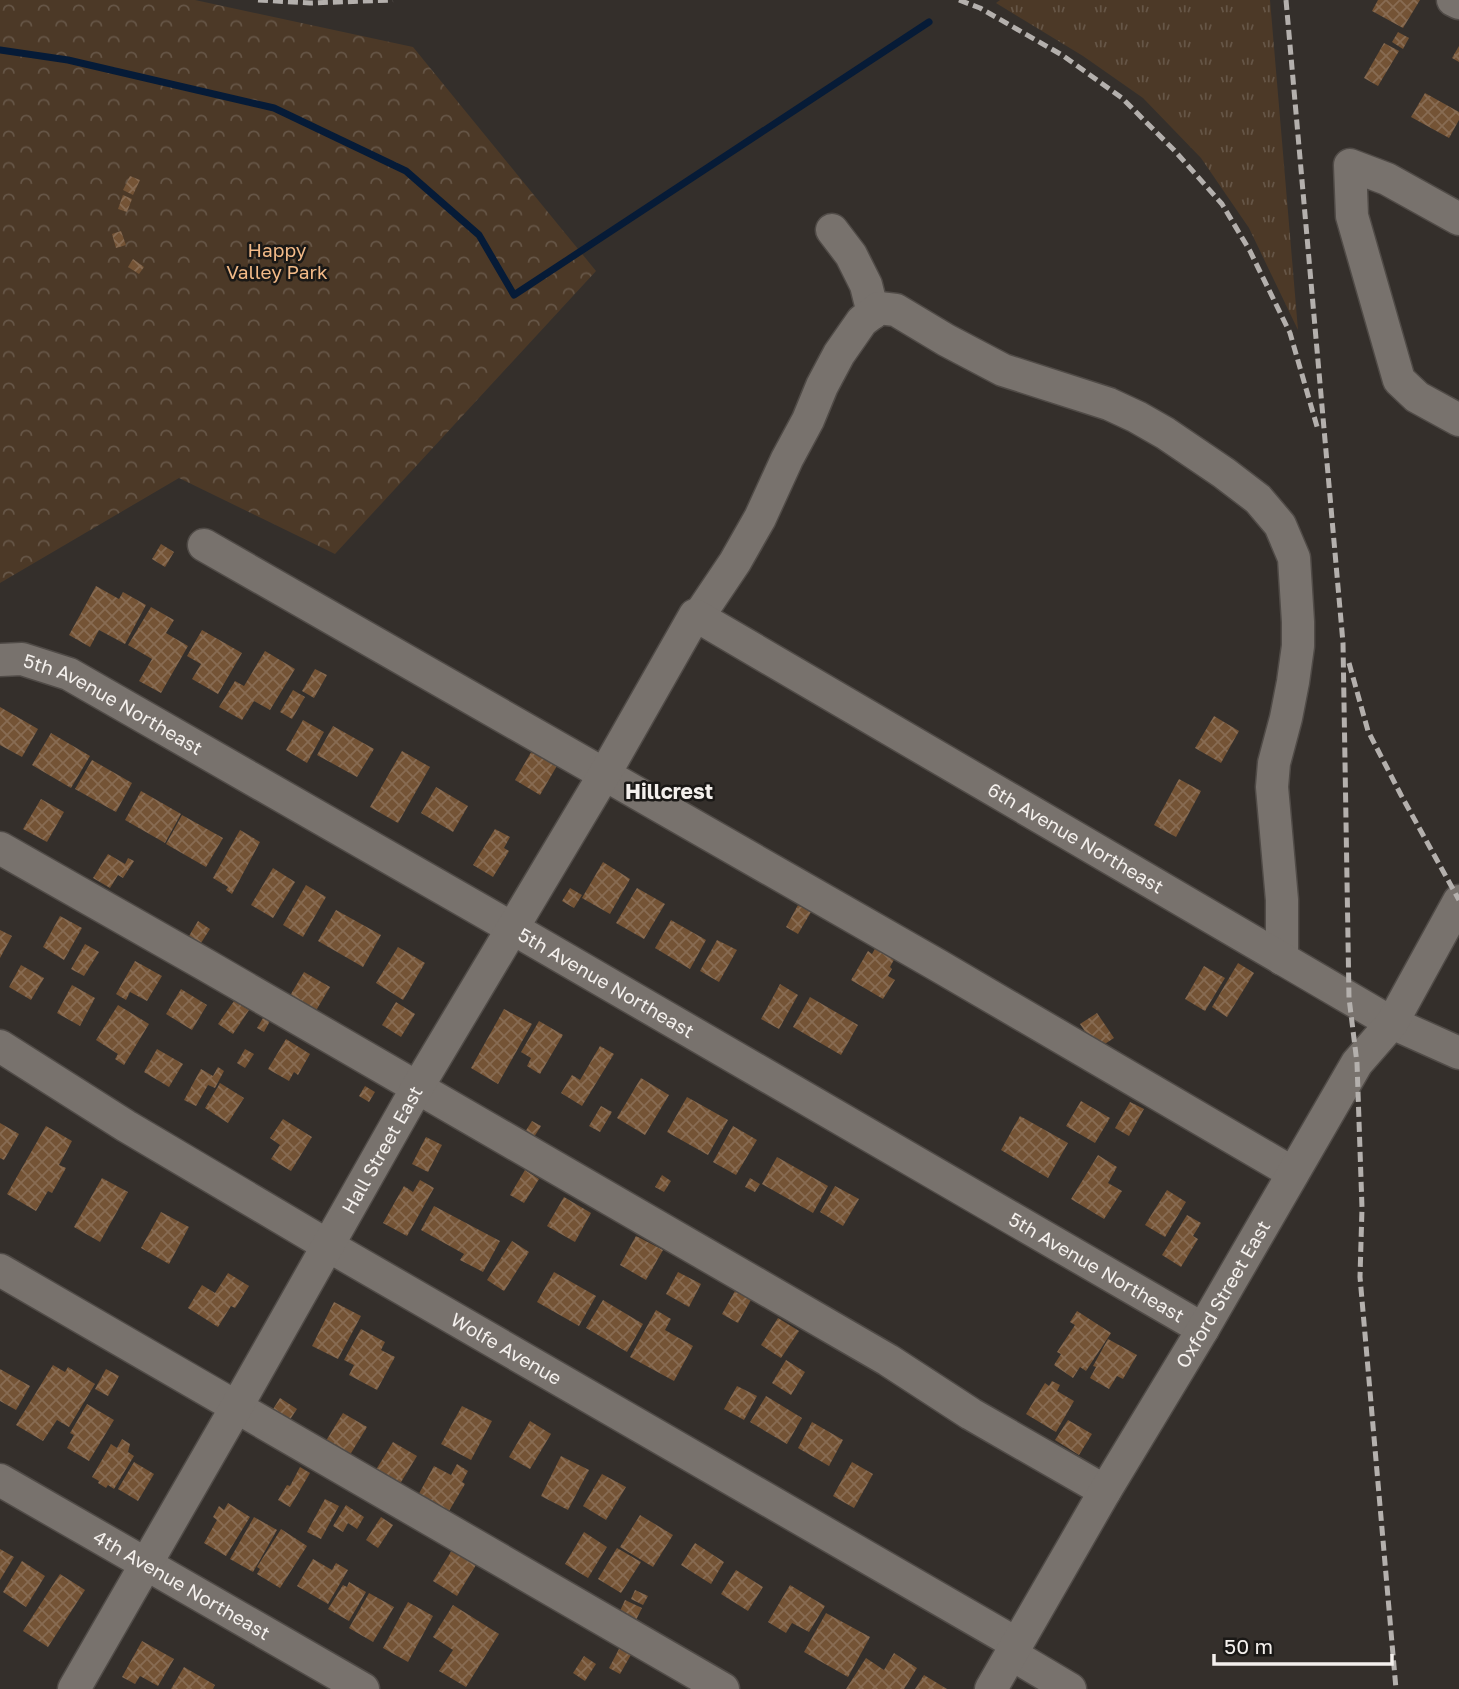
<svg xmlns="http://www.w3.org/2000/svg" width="1459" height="1689" font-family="'Golos Text',sans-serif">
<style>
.grass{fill:url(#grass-tufts)}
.park{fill:url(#park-crowns)}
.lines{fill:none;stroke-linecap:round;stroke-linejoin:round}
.stream{stroke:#061b37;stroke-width:7}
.building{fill:url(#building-cross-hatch)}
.minor-casing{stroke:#504b47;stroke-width:35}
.minor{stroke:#78726d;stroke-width:32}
.rail{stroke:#b4b0ad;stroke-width:5;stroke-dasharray:10 5;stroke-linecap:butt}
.labels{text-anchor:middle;stroke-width:5;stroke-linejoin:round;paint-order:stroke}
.park-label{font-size:19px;fill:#f2ba88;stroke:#1a1816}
.street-label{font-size:19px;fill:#f4f0ed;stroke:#1a1816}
.neighbourhood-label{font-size:21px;font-weight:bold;fill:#f4f0ed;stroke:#1a1816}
</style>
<defs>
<pattern id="grass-tufts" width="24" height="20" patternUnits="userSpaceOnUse" patternTransform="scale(1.75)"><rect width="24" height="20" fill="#4c3927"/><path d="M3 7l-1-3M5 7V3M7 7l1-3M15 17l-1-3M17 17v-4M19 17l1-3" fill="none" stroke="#665647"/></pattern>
<pattern id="park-crowns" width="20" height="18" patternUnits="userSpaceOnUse" patternTransform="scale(1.75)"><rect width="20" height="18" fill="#4c3927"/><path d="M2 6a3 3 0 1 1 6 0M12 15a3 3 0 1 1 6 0" fill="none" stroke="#665647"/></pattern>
<pattern id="building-cross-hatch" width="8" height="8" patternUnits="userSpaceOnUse" patternTransform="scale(1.75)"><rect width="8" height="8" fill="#745335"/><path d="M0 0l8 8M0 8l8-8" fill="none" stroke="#886c53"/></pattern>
</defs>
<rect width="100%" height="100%" fill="#342f2b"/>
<polygon class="grass" points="1000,0 1270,0 1298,330 1249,228 1201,158 1143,98 1083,56 996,3"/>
<polygon class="park" points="0,0 195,0 413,47 596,271 335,554 179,478 0,583"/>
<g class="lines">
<polyline class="stream" points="0,50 68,60 274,108 406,171 479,235 514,295 929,22"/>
</g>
<g class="building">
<polygon points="1378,0 1420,0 1403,28 1372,11"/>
<polygon points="1398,32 1409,38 1403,49 1392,42"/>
<polygon points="1384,43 1399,51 1378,86 1364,78"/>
<polygon points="1459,46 1459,62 1452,58"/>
<polygon points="1425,93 1459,112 1459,120 1449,138 1411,117"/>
<polygon points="130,176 140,180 133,195 123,190"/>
<polygon points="123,195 132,199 127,212 118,209"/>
<polygon points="121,231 126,245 116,248 112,234"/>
<polygon points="133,259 144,267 139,274 128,267"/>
<polygon points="161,544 174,552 165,567 152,559"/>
<polygon points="96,586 119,599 123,592 146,605 125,644 99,630 90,647 69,635"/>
<polygon points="151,607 174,620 166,633 188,646 161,693 139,681 152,659 128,645"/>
<polygon points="202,630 242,653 218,694 192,679 201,664 187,656"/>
<polygon points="265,651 295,669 270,710 254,701 242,720 219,707 235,681 244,686"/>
<polygon points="315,669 327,675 314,698 302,691"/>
<polygon points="293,690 305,697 292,719 280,712"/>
<polygon points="0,707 38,729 22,757 0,745"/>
<polygon points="1214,716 1239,731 1221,763 1195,748"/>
<polygon points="303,720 324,732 307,763 286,750"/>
<polygon points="333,726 374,749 357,777 317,755"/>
<polygon points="51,733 90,756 71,788 32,765"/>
<polygon points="533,749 558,764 540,795 515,780"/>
<polygon points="402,751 430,767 398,823 370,807"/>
<polygon points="92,760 132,783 116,812 75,789"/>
<polygon points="1179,779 1201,791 1176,837 1154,825"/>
<polygon points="436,787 468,806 453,832 421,813"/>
<polygon points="141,791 181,814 165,843 125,820"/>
<polygon points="41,799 64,812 47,842 23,829"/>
<polygon points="182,815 223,838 206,867 166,844"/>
<polygon points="495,829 510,837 504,848 509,851 493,877 473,865"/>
<polygon points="240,830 260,842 232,894 226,890 228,887 213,878"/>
<polygon points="108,854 125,864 128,858 134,861 123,878 118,875 110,888 93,878"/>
<polygon points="603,862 630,879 610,914 582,898"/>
<polygon points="273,868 295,882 273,918 251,905"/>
<polygon points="306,885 326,897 303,937 283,925"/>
<polygon points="570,888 582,895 574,908 562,901"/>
<polygon points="637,888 665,904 644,939 616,923"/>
<polygon points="798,905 811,912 798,934 786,927"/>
<polygon points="336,910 381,935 363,967 318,941"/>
<polygon points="60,916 82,928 64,960 43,947"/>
<polygon points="671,920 706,940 690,969 655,948"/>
<polygon points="198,921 210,929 201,943 189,936"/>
<polygon points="0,930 12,936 0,958"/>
<polygon points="717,940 737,950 719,982 700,971"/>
<polygon points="85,944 99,952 84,976 71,969"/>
<polygon points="877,945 896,956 890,967 892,969 888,976 895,980 883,999 851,980 868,951 872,954"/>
<polygon points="398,947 425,963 403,1000 376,983"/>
<polygon points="135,961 162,976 147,1001 130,992 126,1000 116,994"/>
<polygon points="1238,963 1254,973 1227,1017 1212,1007"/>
<polygon points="21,965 44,978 31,1000 9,987"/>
<polygon points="1204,966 1225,978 1205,1011 1185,999"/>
<polygon points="304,972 330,987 314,1014 288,999"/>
<polygon points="780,984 798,995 779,1029 761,1019"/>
<polygon points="72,985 95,998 80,1026 57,1013"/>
<polygon points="181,989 207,1005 192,1030 166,1014"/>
<polygon points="810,997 858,1025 841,1055 793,1027"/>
<polygon points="234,1001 249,1010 233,1034 218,1024"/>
<polygon points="396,1002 415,1014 401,1037 382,1025"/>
<polygon points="118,1005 149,1024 124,1065 115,1059 118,1054 96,1040"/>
<polygon points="504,1009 532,1024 498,1084 471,1068"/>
<polygon points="1097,1013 1114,1038 1097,1049 1080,1024"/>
<polygon points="263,1018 270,1021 264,1032 257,1028"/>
<polygon points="539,1021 563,1035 540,1074 527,1066 531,1058 521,1052"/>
<polygon points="286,1039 310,1054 298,1075 294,1072 289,1081 268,1069"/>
<polygon points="600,1046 614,1054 582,1106 561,1093 572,1075 580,1080"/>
<polygon points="157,1049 183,1064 169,1087 144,1072"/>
<polygon points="245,1049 254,1054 245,1068 237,1063"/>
<polygon points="218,1067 224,1071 215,1088 208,1085 196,1106 184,1100 201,1069 213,1076"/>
<polygon points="641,1078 669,1095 645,1135 617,1118"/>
<polygon points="220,1083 244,1098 228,1123 205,1108"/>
<polygon points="365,1086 375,1092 369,1102 359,1096"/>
<polygon points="687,1097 728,1120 708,1155 667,1132"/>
<polygon points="1081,1101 1110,1118 1095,1143 1066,1126"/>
<polygon points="1130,1102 1144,1109 1129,1136 1115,1128"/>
<polygon points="601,1106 612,1112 600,1132 589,1126"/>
<polygon points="1020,1116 1068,1143 1048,1178 1001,1150"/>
<polygon points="283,1119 312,1137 291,1171 271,1159 280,1145 270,1138"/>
<polygon points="532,1121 541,1126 534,1137 525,1132"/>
<polygon points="0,1123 19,1134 4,1160 0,1158"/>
<polygon points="46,1126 72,1141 59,1165 66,1168 52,1193 48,1191 36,1211 7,1194"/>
<polygon points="733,1126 757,1140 736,1175 713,1162"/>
<polygon points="426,1137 442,1145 428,1172 412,1164"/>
<polygon points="1098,1155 1117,1167 1108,1183 1122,1191 1104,1219 1071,1199"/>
<polygon points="777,1157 828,1186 813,1213 762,1184"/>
<polygon points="525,1170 539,1179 524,1203 510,1195"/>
<polygon points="662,1175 671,1181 664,1192 655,1187"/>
<polygon points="102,1178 128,1192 100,1242 74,1227"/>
<polygon points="750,1178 760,1184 755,1192 745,1187"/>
<polygon points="420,1180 434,1188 407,1236 383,1223 404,1186 413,1192"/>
<polygon points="835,1186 859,1199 843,1226 820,1212"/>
<polygon points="1167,1190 1186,1202 1165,1237 1145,1225"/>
<polygon points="564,1197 591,1213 575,1242 547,1226"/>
<polygon points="434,1206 500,1241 483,1272 460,1260 464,1254 421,1230"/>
<polygon points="161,1212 189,1227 169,1264 141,1248"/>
<polygon points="1187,1215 1201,1223 1193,1236 1198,1239 1181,1267 1162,1255"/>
<polygon points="636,1236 663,1250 646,1280 620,1265"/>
<polygon points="512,1241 529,1252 504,1291 487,1280"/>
<polygon points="554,1272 596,1296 579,1326 537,1302"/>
<polygon points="678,1272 701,1284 689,1307 666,1294"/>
<polygon points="228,1273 249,1286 235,1308 231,1306 218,1327 188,1308 202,1285 215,1293"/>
<polygon points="735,1291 751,1300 738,1323 722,1314"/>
<polygon points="603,1300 643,1324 627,1352 586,1328"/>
<polygon points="334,1302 361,1316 338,1359 312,1346"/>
<polygon points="656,1310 671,1319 665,1330 693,1346 674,1381 630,1357"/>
<polygon points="1077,1311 1111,1333 1086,1371 1080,1367 1073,1378 1054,1365 1061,1354 1057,1352 1075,1325 1070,1322"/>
<polygon points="778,1318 799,1331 781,1358 761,1345"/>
<polygon points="361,1329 385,1342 381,1350 395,1357 377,1390 349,1375 354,1365 344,1360"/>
<polygon points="1108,1339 1137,1355 1123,1379 1117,1376 1109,1389 1090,1378 1096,1367 1093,1366"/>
<polygon points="786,1360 805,1372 791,1395 772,1383"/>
<polygon points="53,1365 65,1372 68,1367 95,1384 69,1427 57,1420 43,1441 16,1425"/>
<polygon points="0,1369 30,1386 16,1410 0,1401"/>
<polygon points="106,1369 119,1376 108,1396 95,1389"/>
<polygon points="1052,1381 1060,1385 1057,1391 1074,1401 1056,1432 1026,1414 1045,1383 1049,1386"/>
<polygon points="737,1386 757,1396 744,1420 724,1409"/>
<polygon points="766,1396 802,1418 787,1444 750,1422"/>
<polygon points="280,1398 297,1409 287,1424 270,1414"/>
<polygon points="87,1404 114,1420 89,1461 67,1448 74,1435 70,1433"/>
<polygon points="462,1406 492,1421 471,1460 441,1444"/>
<polygon points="343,1413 367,1427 348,1458 324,1444"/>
<polygon points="1068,1420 1092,1434 1079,1455 1055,1440"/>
<polygon points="530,1421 551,1434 530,1469 509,1457"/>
<polygon points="812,1422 843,1440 829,1466 798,1448"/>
<polygon points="122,1439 130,1444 128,1452 134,1456 114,1489 108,1485 106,1488 98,1483 99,1481 92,1477 111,1444 117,1448"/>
<polygon points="393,1442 417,1456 398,1487 374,1473"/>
<polygon points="561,1456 589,1470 568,1510 541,1496"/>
<polygon points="134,1462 154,1474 138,1501 118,1489"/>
<polygon points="852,1462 873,1474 854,1508 833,1496"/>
<polygon points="457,1464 468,1471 462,1482 465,1484 446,1516 416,1499 434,1466 451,1475"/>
<polygon points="300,1467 310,1473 290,1507 278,1500 287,1485 290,1486"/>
<polygon points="602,1474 626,1487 606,1520 583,1506"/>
<polygon points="325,1499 339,1506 321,1539 307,1532"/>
<polygon points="228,1503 250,1517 226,1556 204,1543 217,1520 213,1517 219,1506 224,1510"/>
<polygon points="346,1505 364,1517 357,1529 348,1523 343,1532 333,1526"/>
<polygon points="640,1515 673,1535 653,1567 620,1547"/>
<polygon points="254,1517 277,1530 253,1572 230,1559"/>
<polygon points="381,1517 393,1525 378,1548 366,1540"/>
<polygon points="281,1529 307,1546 280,1588 257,1574 260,1569 257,1567"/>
<polygon points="584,1532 607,1547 588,1578 565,1564"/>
<polygon points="695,1543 724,1562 711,1584 681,1565"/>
<polygon points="617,1548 641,1562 621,1593 598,1579"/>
<polygon points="0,1549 14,1557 0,1580"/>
<polygon points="452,1550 476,1565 457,1596 433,1581"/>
<polygon points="313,1559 332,1570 336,1563 348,1570 328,1604 297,1586"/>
<polygon points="22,1561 45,1576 26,1607 3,1592"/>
<polygon points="736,1570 763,1587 748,1611 721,1594"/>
<polygon points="60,1574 85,1590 48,1647 23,1631"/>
<polygon points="349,1582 366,1592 349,1621 328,1609 343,1585 347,1587"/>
<polygon points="790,1585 825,1606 809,1632 792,1623 786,1633 768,1622"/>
<polygon points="635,1590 648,1596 643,1605 631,1599"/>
<polygon points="369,1593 394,1607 373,1642 349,1628"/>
<polygon points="625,1600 642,1608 636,1620 620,1611"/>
<polygon points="408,1602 433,1616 408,1662 383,1648"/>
<polygon points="453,1605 499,1634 466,1687 439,1671 453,1650 433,1637"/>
<polygon points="826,1613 870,1637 848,1677 804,1652"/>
<polygon points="142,1641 174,1659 158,1686 140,1676 135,1684 122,1677"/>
<polygon points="620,1647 632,1653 620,1674 609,1668"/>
<polygon points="894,1653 917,1668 904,1689 846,1689 866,1658 884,1670"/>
<polygon points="584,1656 596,1664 585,1681 573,1673"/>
<polygon points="184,1667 215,1685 213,1689 171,1689"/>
<polygon points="924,1675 947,1689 915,1689"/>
</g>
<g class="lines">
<g class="minor-casing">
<g id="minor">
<polyline points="1453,0 1459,3"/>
<polyline points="1459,219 1387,179 1350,165 1352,216 1399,380 1417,397 1459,420"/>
<polyline points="832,230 851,255 866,285 873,313"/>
<polyline points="204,545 939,966 1293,1173"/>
<polyline points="698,617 735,562 760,518 787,459 808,420 822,386 839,354 862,321 879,308 896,310 946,340 1003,370 1109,404 1137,417 1165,433 1224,473 1258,499 1280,525 1294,558 1298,622 1298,646 1293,682 1286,718 1274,763 1272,787 1282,900 1282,959"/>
<path id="s1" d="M0 660 22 659 69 674 512 928 1203 1329"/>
<polyline points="0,848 204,964 888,1360 971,1414 1105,1491"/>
<path id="s2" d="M0 1046 126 1126 327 1245 1017 1644"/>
<polyline points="0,1270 723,1689"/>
<path id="s3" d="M0 1480 363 1689"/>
<polyline points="1011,1654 1070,1689"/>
<path id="s4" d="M74 1689 237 1406 417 1088 604 775 695 615 1392 1023 1459 1053"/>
<path id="s5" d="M991 1689 1105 1491 1203 1329 1357 1063 1392 1023 1459 901"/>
</g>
</g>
<use href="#minor" class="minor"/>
<g class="rail">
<polyline points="258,0 310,3 393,0"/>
<polyline points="959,0 980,8 1062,55 1122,98 1174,150 1222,204 1250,251 1290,333 1318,430"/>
<polyline points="1286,0 1343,643 1349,998 1357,1063 1362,1208 1360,1277 1396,1689"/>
<polyline points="1349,663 1368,731 1401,795 1459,900"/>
</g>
</g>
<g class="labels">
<g class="park-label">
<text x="277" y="257">Happy<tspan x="277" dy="22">Valley Park</tspan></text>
</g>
<g class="street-label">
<text dy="7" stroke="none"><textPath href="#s1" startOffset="124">5th Avenue Northeast</textPath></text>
<text dy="7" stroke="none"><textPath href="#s4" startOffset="1682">6th Avenue Northeast</textPath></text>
<text dy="7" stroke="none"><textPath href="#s1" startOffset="691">5th Avenue Northeast</textPath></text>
<text dy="7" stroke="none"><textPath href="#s4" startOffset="621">Hall Street East</textPath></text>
<text dy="7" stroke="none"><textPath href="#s1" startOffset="1258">5th Avenue Northeast</textPath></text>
<text dy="7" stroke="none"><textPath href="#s5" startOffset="458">Oxford Street East</textPath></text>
<text dy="7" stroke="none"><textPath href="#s2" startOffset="590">Wolfe Avenue</textPath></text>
<text dy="7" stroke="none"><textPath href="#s3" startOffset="210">4th Avenue Northeast</textPath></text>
</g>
<g class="neighbourhood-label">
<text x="669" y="799">Hillcrest</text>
</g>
</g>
<path d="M1214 1654v10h178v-10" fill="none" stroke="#f4f0ed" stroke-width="3.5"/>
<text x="1224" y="1654" font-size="21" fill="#f4f0ed" stroke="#1a1816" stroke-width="5" paint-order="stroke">50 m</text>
</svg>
